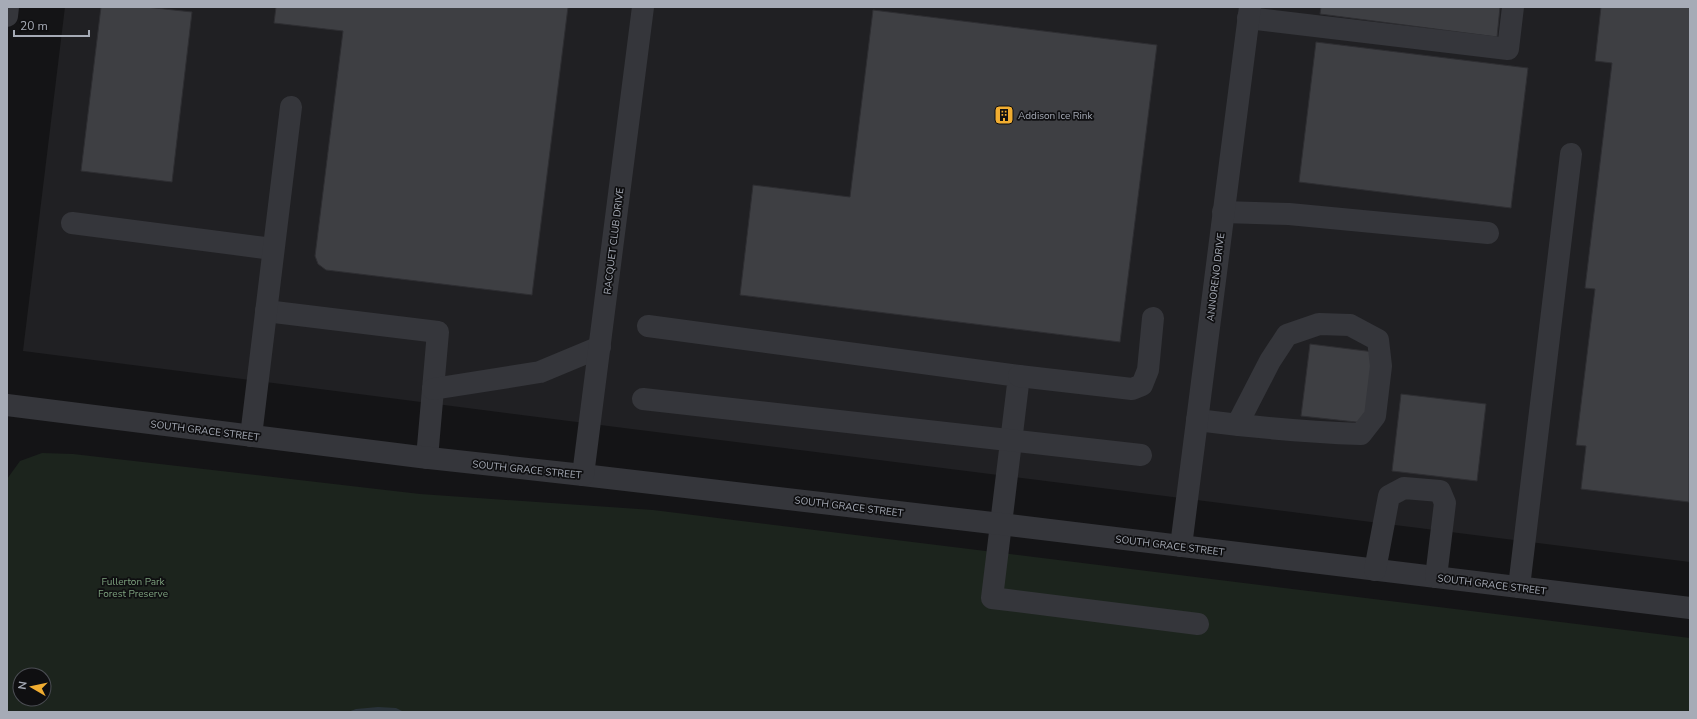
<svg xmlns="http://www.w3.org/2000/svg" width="1697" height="719" font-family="'Nunito Sans',sans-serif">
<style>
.built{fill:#202023}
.green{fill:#1c241d;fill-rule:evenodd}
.water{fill:#2a333a}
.building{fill:#3e3f43;stroke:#2e2e32}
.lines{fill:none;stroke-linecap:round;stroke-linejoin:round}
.minor{stroke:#35363b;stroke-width:22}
.labels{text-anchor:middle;stroke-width:3.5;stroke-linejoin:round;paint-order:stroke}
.poi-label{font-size:10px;fill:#a6abb6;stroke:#0f0f11;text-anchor:start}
.street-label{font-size:10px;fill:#a6abb6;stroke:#0f0f11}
.park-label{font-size:10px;fill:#7da17e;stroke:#0f0f11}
</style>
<rect width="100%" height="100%" fill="#141416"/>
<polygon class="built" points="65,7 1690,7 1690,562 624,428 23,351"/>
<path class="green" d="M42 453 73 454 420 494 653 510 1690 638V712H7V479L20 461ZM20 675H44V699H20Z"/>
<polygon class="water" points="378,707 396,708 404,712 348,712 356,709"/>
<g class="building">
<polygon points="101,7 146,7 192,12 172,182 81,171"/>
<polygon points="276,7 568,7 532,295 326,270 318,264 315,256 343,31 274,23"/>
<polygon points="1321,7 1500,7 1497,37 1320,14"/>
<polygon points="1601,7 1690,7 1689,502 1581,489 1586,446 1576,445 1595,289 1585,288 1612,63 1595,61"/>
<polygon points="873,10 1157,45 1120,342 740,295 753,185 850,197"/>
<polygon points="1316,42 1528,68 1511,208 1299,182"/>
<polygon points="1310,344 1374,352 1365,423 1301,416"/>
<polygon points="1401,394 1486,404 1477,481 1392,471"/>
</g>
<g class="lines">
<g class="minor">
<polyline points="7,16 8,7"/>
<polyline points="1248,18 1508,49 1513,7"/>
<polyline points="1223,212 1289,214 1488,233"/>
<polyline points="72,223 273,249"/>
<polyline points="266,311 438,332 427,458"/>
<polyline points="648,326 1019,376 992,598 1198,624"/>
<polyline points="1019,376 1132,389 1142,385 1148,370 1153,318"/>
<polyline points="433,389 540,372 600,347"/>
<polyline points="643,399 1141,455"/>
<polyline points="7,405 420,457 583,475 1001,524 1690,608"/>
<path d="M1197 420C1251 427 1306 432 1361 434L1375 416 1381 366 1378 340 1350 325 1319 324 1287 335 1270 361 1237 425"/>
<polyline points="251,436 291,107"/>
<polyline points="583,475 643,7"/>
<polyline points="1181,546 1250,7"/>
<polyline points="1375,570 1389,496 1404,488 1440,491 1445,503 1436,577"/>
<polyline points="1519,587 1571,154"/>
</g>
</g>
<defs>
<g id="building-square" transform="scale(1)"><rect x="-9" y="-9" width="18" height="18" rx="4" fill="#f1ad31" stroke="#0f0f11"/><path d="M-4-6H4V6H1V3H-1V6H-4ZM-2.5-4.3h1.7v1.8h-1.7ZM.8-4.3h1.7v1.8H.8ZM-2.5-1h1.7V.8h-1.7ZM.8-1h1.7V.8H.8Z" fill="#111"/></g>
</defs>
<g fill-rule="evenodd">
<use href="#building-square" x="1004" y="115"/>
</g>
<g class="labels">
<g class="poi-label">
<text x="1018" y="119">Addison Ice Rink</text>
</g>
<g class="street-label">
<text transform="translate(613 241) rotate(-83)" y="4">RACQUET CLUB DRIVE</text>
<text transform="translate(1215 277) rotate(-83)" y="4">ANNORENO DRIVE</text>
<text transform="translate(205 430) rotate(7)" y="4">SOUTH GRACE STREET</text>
<text transform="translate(527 469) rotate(6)" y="4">SOUTH GRACE STREET</text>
<text transform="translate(849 506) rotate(7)" y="4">SOUTH GRACE STREET</text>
<text transform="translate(1170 545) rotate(7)" y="4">SOUTH GRACE STREET</text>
<text transform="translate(1492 584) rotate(7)" y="4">SOUTH GRACE STREET</text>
</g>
<g class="park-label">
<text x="133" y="585">Fullerton Park<tspan x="133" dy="12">Forest Preserve</tspan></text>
</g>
</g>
<rect width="1697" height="719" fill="none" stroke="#a6abb6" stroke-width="16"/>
<g transform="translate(32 687) rotate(279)"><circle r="19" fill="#0f0f11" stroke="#4b4d53"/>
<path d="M0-3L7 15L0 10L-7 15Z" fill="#f1ad31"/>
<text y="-6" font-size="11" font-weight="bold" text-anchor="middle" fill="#a6abb6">N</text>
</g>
<path d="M14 30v6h75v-6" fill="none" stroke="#a6abb6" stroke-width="2"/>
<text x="20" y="30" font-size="12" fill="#a6abb6" stroke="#0f0f11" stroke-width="3" paint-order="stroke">20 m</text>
</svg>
